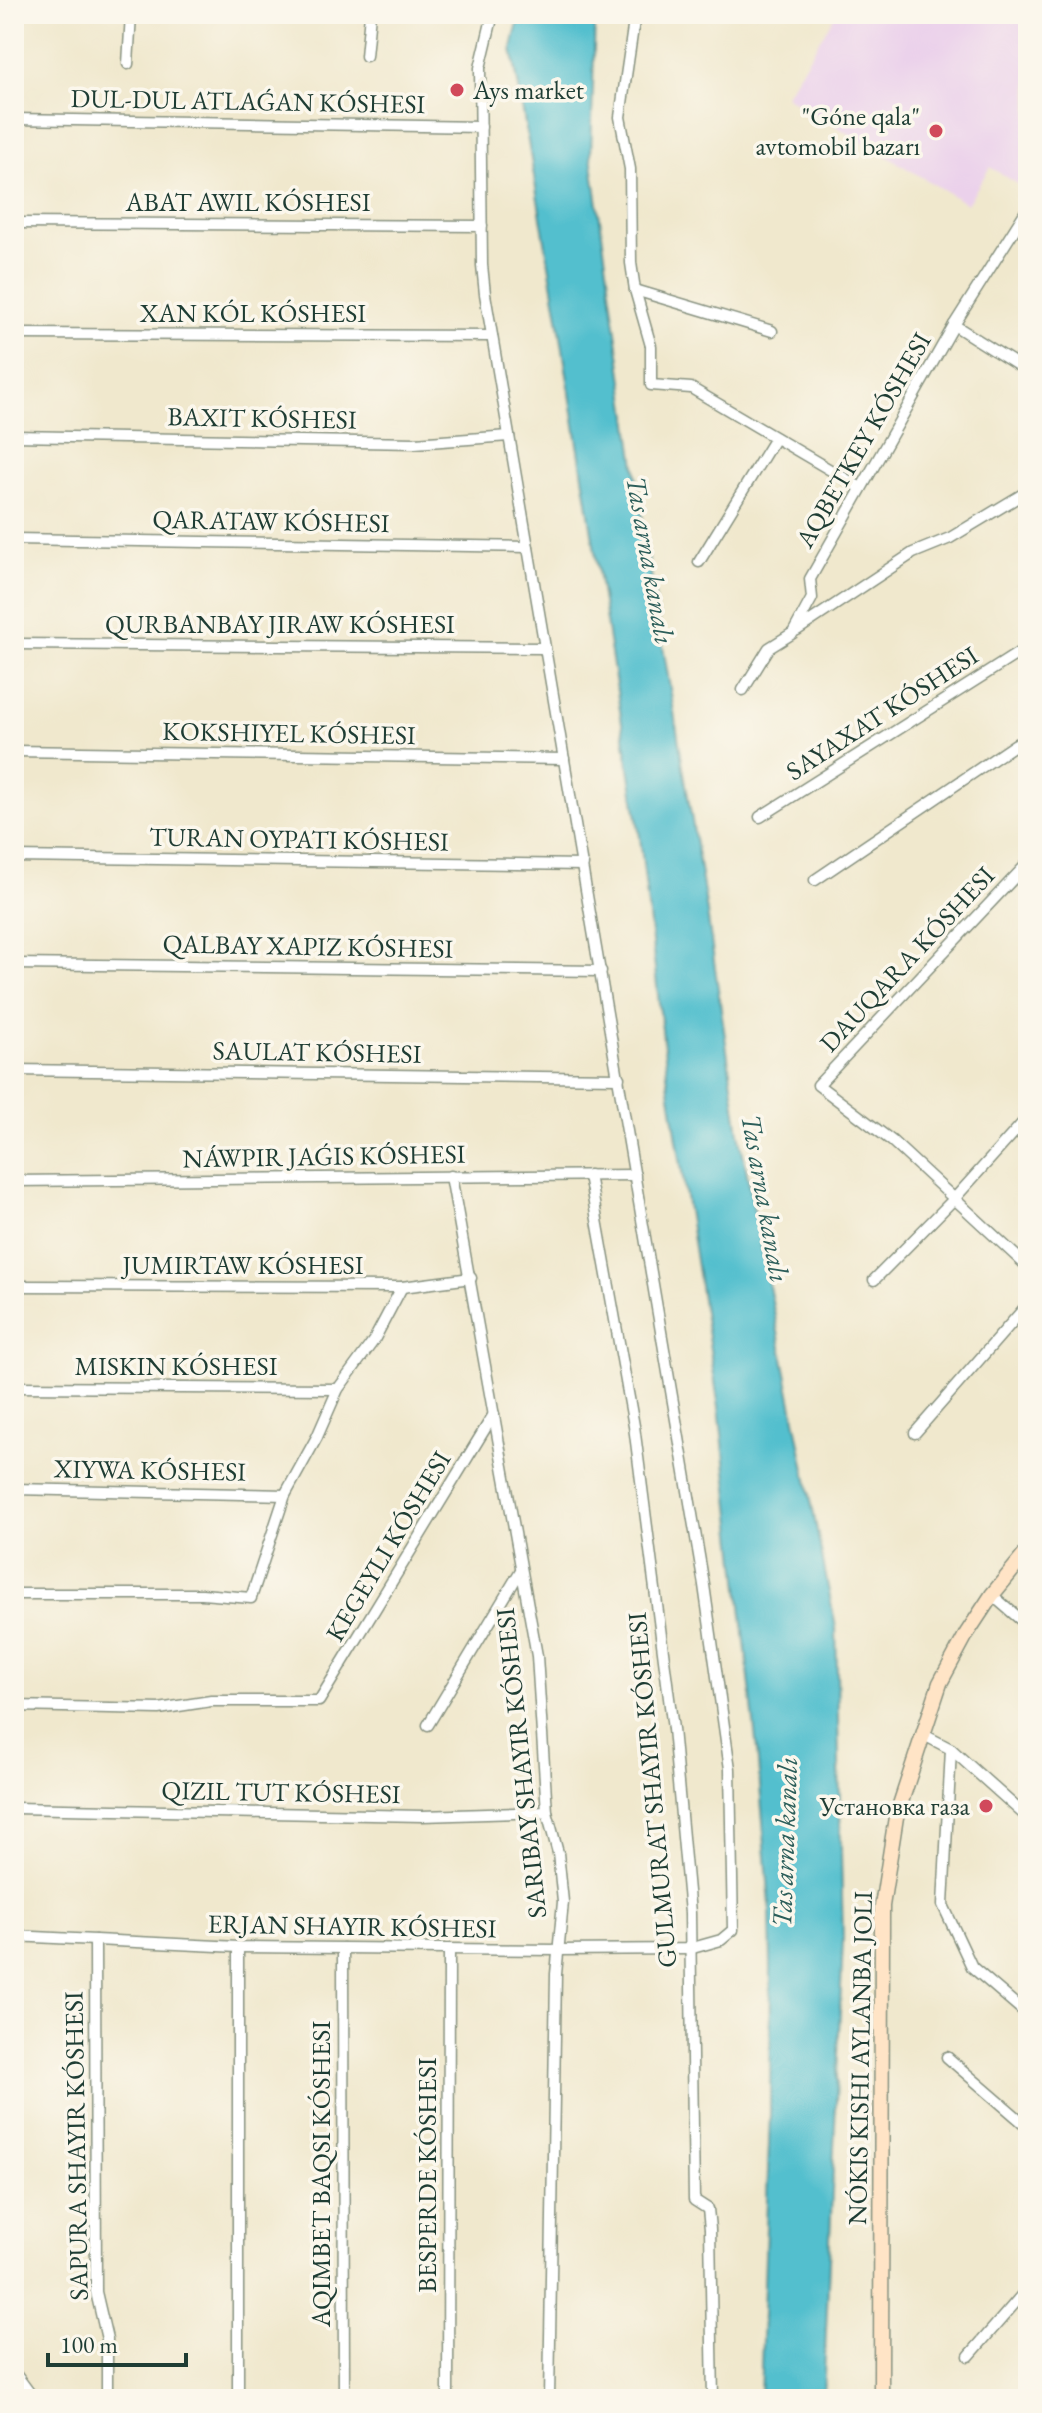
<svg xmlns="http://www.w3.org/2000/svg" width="1042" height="2413" font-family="'EB Garamond',serif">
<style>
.built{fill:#ebd1eb}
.water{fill:#53bfce;stroke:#397e81;stroke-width:2}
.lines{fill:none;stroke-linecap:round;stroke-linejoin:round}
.minor-casing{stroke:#889280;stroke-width:13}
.secondary-casing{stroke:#889280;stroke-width:17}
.minor{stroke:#fff;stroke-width:10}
.secondary{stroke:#ffe4c6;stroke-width:14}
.poi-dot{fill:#d1495b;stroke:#fbf7ec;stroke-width:3}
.labels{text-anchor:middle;stroke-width:7;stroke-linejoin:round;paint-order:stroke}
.poi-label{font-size:26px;fill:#1f3d34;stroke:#fbf7ec;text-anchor:end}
.street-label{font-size:26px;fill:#1f3d34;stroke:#fbf7ec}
.water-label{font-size:28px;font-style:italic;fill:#2c5e5a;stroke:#fbf7ec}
</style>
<rect width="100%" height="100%" fill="#fbf7ec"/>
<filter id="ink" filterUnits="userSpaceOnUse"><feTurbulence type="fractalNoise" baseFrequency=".0125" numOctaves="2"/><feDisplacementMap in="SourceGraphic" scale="16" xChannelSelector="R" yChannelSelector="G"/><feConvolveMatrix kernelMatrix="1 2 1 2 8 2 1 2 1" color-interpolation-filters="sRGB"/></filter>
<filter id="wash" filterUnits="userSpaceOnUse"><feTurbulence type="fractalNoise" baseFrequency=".006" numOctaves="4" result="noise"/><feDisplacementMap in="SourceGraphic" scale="32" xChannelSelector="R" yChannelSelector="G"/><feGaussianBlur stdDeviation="1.8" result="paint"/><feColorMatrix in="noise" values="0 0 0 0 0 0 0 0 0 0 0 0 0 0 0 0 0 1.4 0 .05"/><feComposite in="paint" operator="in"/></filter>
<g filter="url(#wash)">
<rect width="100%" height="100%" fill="#f0e8cd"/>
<polygon class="built" points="836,14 921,14 926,16 928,14 1028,14 1028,184 1025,189 990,167 967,204 785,96"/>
<polygon class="water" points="520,14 595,14 591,156 647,550 705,899 739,1133 836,1628 843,1941 823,2399 760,2399 770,2114 771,1966 770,1905 757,1750 719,1407 668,1082 640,837 557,311 512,48"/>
</g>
<g filter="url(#ink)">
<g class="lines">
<g class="minor-casing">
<g id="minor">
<polyline points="635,14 620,117 630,169 631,263 635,290 651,346 651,385 691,388 861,488"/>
<polyline points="366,56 370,14"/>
<polyline points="128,64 131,14"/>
<polyline points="14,119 481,127"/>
<polyline points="14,223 482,226"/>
<polyline points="635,290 772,331"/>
<polyline points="954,325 1019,366 1028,375"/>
<polyline points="14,334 492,336"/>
<polyline points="14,436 415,443 509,436"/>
<polyline points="14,539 528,547"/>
<polyline points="699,562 775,438"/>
<polyline points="797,630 913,553 950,538 1028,491"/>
<polyline points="14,644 545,648"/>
<polyline points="743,690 769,648 793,633 812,598 810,579 954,325 1028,208"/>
<polyline points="14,751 564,759"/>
<polyline points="760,817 1028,647"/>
<polyline points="14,857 583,865"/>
<polyline points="1028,863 818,1085 892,1141 1028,1267"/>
<polyline points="815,880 1016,744 1025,740 1028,742"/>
<polyline points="14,964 601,971"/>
<polyline points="14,1070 619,1078"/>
<polyline points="589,1175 634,1426 673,1729 690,1913 694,2200 708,2209 710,2229 713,2399"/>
<polyline points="451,1176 537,1656 547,1812 558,1853 563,1902 556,1974 549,2399"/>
<polyline points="14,1181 635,1175"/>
<polyline points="874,1280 954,1199 1028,1117"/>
<polyline points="14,1286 402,1287 471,1278"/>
<polyline points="14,1387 338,1389"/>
<polyline points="915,1433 1028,1304"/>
<polyline points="14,1489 285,1495"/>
<polyline points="14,1594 202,1594 251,1598 285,1495 317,1437 338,1389 374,1340 402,1287"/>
<polyline points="992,1595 1028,1626"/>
<polyline points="14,1706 159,1709 211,1701 319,1701 494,1414"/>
<polyline points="428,1725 521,1570"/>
<polyline points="922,1734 951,1749 1028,1818"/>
<polyline points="951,1749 943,1905 972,1967 1028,2015"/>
<polyline points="14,1808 422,1816 547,1812"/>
<polyline points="14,1936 238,1947 558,1950 689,1949 721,1940 733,1930 730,1769 704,1585 485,294 482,265 480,68 493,14"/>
<polyline points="95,1940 96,2292 107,2339 107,2399"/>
<polyline points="343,1948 344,2399"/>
<polyline points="947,2057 1028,2127"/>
<polyline points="969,2356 1028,2288"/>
<polyline points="14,2372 34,2399"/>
<polyline points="238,2399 238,1947"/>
<polyline points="448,2399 449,1951"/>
</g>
</g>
<g class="secondary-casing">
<polyline id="secondary" points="881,2399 882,1906 896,1817 940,1683 967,1633 992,1595 1028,1551"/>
</g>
<use href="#minor" class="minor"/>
<use href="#secondary" class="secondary"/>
</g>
</g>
<g class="poi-dot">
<circle cx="457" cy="90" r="8"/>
<circle cx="936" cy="131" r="8"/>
<circle cx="986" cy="1806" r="8"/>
</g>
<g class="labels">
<g class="poi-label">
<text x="473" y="99" text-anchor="start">Ays market</text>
<text x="920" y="125">"Góne qala"<tspan x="920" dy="30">avtomobil bazarı</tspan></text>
<text x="970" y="1815">Установка газа</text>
</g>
<g class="street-label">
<text transform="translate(248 101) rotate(1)" y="9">DUL-DUL ATLAǴAN KÓSHESI</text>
<text x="248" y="211">ABAT AWIL KÓSHESI</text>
<text x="253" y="322">XAN KÓL KÓSHESI</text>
<text transform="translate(262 418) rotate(1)" y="9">BAXIT KÓSHESI</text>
<text transform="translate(863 440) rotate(-60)" y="9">AQBETKEY KÓSHESI</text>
<text transform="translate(271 521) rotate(1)" y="9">QARATAW KÓSHESI</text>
<text x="280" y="633">QURBANBAY JIRAW KÓSHESI</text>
<text transform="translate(882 713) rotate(-33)" y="9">SAYAXAT KÓSHESI</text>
<text transform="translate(289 733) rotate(1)" y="9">KOKSHIYEL KÓSHESI</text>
<text transform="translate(299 839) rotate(1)" y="9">TURAN OYPATI KÓSHESI</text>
<text transform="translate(308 946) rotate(1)" y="9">QALBAY XAPIZ KÓSHESI</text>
<text transform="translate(907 959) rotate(-47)" y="9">DAUQARA KÓSHESI</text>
<text transform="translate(317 1052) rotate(1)" y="9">SAULAT KÓSHESI</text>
<text transform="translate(324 1156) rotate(-1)" y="9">NÁWPIR JAǴIS KÓSHESI</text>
<text x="243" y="1274">JUMIRTAW KÓSHESI</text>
<text x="176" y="1375">MISKIN KÓSHESI</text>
<text transform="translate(150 1470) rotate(1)" y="9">XIYWA KÓSHESI</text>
<text transform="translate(388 1546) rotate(-59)" y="9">KEGEYLI KÓSHESI</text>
<text transform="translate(521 1763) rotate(-96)" y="9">SARIBAY SHAYIR KÓSHESI</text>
<text transform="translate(652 1790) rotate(-95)" y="9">GULMURAT SHAYIR KÓSHESI</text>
<text transform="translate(281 1792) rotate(1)" y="9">QIZIL TUT KÓSHESI</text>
<text transform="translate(352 1926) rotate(1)" y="9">ERJAN SHAYIR KÓSHESI</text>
<text transform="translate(860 2058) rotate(-89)" y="9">NÓKIS KISHI AYLANBA JOLI</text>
<text transform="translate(76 2146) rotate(-91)" y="9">SAPURA SHAYIR KÓSHESI</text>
<text transform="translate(321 2174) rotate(-90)" y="9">AQIMBET BAQSI KÓSHESI</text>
<text transform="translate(427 2175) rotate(-90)" y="9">BESPERDE KÓSHESI</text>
</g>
<g class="water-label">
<text transform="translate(651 560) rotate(80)" y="10">Tas arna kanalı</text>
<text transform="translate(766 1198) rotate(80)" y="10">Tas arna kanalı</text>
<text transform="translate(784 1842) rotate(-88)" y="10">Tas arna kanalı</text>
</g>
</g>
<rect width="1042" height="2413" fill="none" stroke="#fbf7ec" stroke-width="48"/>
<path d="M48 2353v12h138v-12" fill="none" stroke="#1f3d34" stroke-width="4"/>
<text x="60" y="2353" font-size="24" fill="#1f3d34" stroke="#fbf7ec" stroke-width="6" paint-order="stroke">100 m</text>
</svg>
